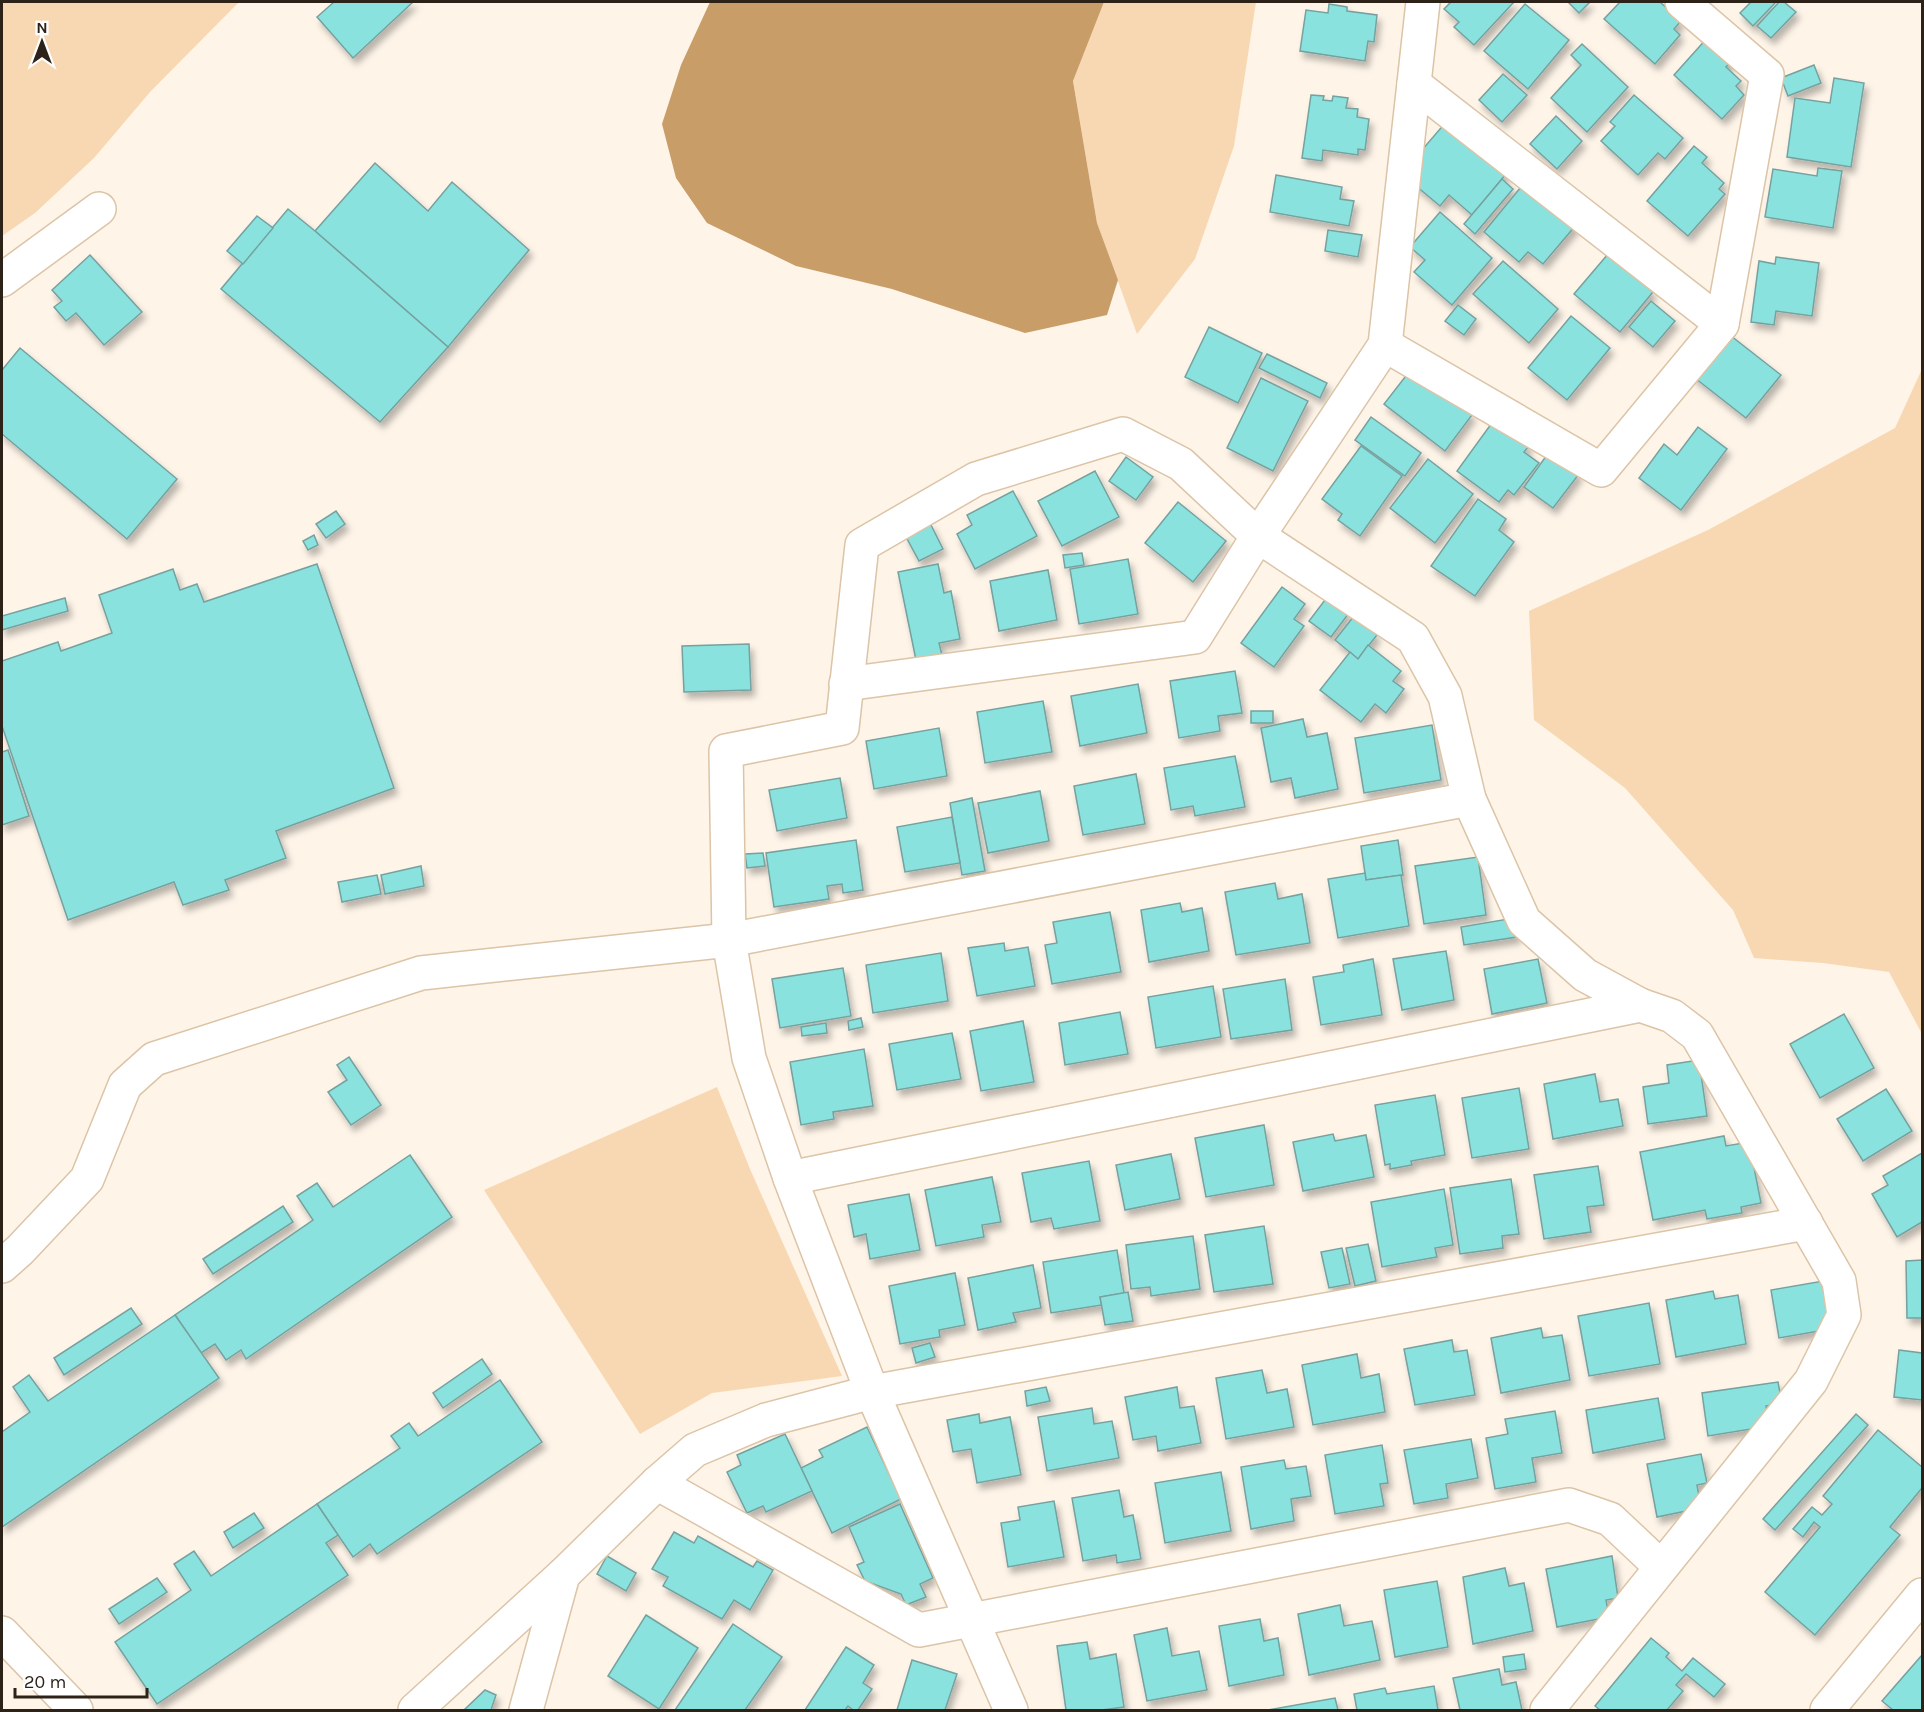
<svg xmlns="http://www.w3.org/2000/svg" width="1924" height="1712" font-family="Karla,sans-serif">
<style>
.green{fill:#f8d8b2}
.water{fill:#c89d68}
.building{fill:#89e2de;stroke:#75a19f;stroke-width:1.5;filter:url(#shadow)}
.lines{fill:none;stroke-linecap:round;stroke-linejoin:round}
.street-casing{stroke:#dcc4a7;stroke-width:36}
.street{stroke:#fff;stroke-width:33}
</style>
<defs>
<filter id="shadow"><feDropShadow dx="3.5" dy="6" stdDeviation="3" flood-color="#0004"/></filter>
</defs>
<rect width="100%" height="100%" fill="#fef4e8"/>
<g class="green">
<polygon points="2,2 239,2 150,92 94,158 35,213 2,236"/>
<polygon points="1104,2 1256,2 1234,146 1195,259 1137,334 1097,223 1073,81"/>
<polygon points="1922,369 1922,1034 1889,972 1823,963 1754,958 1733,910 1625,788 1534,720 1529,611 1708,530 1895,428"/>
<polygon points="717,1087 750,1169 842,1376 712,1393 640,1434 484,1190"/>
</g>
<polygon class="water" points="710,2 1104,2 1073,81 1097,223 1118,280 1107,315 1025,333 892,289 796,266 707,223 676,178 662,124 681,65"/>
<g class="building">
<polygon points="334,2 413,2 353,58 317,17"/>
<polygon points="1451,2 1514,2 1474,45 1454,27 1459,22 1444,9"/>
<polygon points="1568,2 1590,2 1579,13"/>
<polygon points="1620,2 1660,2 1681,21 1674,29 1680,35 1655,64 1604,19"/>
<polygon points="1751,2 1776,2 1753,26 1740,13"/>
<polygon points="1779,2 1784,2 1796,12 1771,38 1757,26"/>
<polygon points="1329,4 1347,7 1347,11 1377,15 1374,42 1368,41 1365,61 1300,51 1306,10 1328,13"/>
<polygon points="1525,4 1569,40 1528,89 1484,51"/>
<polygon points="1708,37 1733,59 1726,67 1741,81 1736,86 1744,95 1722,119 1674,75"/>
<polygon points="1582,44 1628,87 1587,132 1551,98 1581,65 1571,55"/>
<polygon points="1814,65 1821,83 1788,96 1781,78"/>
<polygon points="1503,74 1527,95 1502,122 1479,100"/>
<polygon points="1834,78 1864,83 1851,167 1787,157 1795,98 1830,103"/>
<polygon points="1311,95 1324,96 1323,100 1332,101 1333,96 1348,98 1346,108 1358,109 1357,117 1369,119 1365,150 1358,149 1358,155 1323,150 1322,161 1302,158"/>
<polygon points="1634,95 1683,138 1665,159 1658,153 1638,175 1601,141 1615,126 1610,122"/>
<polygon points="1556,116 1582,141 1557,169 1530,144"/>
<polygon points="1446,122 1506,174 1472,215 1449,195 1440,206 1409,180 1415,158"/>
<polygon points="1694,146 1707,157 1702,163 1724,183 1719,189 1725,194 1688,236 1647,201"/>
<polygon points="375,163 428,211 452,182 529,250 448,347 315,231"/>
<polygon points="1818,168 1842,171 1833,228 1765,217 1773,169 1817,176"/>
<polygon points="1276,175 1342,187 1340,199 1354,201 1349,226 1270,212"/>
<polygon points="1502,179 1513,189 1475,234 1464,224"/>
<polygon points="1525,182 1576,225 1543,264 1528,252 1519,262 1484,232"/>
<polygon points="288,209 315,231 448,347 380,422 221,289"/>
<polygon points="1440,212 1492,258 1452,305 1414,272 1425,260 1410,247"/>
<polygon points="257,216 273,228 243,264 227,251"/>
<polygon points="1328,230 1362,235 1358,257 1325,251"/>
<polygon points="1608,254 1653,292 1620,332 1574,294"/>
<polygon points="90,255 142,312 104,345 76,313 66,321 54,307 62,301 52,290"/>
<polygon points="1776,257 1819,263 1812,316 1776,311 1774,325 1751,322 1759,261 1775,264"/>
<polygon points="1503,261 1558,309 1529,343 1473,294"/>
<polygon points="1651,301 1675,321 1653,347 1629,327"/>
<polygon points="1458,305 1476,319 1464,335 1445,321"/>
<polygon points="1571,316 1610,348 1567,400 1528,368"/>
<polygon points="1209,327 1262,353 1238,403 1185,377"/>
<polygon points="1726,332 1781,375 1746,418 1691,375"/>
<polygon points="20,348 177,479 127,539 2,434 2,370"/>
<polygon points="1267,354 1327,383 1320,398 1259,368"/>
<polygon points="1412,368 1472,415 1445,451 1384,404"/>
<polygon points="1261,378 1308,401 1273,471 1227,448"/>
<polygon points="1371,417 1421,453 1405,476 1355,440"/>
<polygon points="1494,420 1529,446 1524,452 1539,463 1514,495 1508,490 1499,502 1457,471"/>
<polygon points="1698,427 1727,449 1681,510 1639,478 1664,444 1677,455"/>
<polygon points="1361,446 1402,476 1360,536 1338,520 1342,514 1322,499"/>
<polygon points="1549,452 1579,474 1553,508 1524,487"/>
<polygon points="1126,457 1153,477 1136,500 1109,481"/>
<polygon points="1428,459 1473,494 1435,543 1390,508"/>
<polygon points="1095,471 1119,517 1062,546 1038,501"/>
<polygon points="1013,491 1037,536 975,569 957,534 972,525 967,515"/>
<polygon points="1478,499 1506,519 1499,530 1514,542 1475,596 1431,566"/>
<polygon points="1178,502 1226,541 1193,582 1145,543"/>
<polygon points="336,511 345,524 326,538 316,524"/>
<polygon points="930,523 943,549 919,561 905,535"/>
<polygon points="314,535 318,545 308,550 303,541"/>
<polygon points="1082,553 1084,565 1065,568 1063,555"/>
<polygon points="1128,559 1138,614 1079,624 1070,569"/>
<polygon points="317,564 394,788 276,831 286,858 225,880 229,890 183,905 174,882 68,920 2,726 2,661 58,642 61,651 112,633 99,595 173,569 180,590 197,584 204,602"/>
<polygon points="938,564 944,593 951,591 960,639 939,643 942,655 916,660 898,572"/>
<polygon points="1048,570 1057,620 999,631 990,581"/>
<polygon points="1282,587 1305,604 1294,619 1304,626 1274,667 1241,643"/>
<polygon points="1328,596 1349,613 1331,637 1309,621"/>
<polygon points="65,598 68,611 2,630 2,616"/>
<polygon points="1354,616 1377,635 1358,659 1335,640"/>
<polygon points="749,644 751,690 684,692 682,646"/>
<polygon points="1368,645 1401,671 1393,681 1404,689 1386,713 1375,704 1361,722 1320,690 1350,652 1358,659"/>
<polygon points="1235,671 1242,713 1218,716 1220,731 1179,738 1170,681"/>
<polygon points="1138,684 1147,733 1080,746 1071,696"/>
<polygon points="1043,701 1052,752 985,763 977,712"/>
<rect x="1251" y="711" width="22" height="12"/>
<polygon points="1303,719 1307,737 1327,733 1338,789 1295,798 1291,778 1271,782 1261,728"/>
<polygon points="1432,725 1441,780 1364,793 1355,738"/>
<polygon points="939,728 947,776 874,789 866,741"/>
<polygon points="8,750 29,816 2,825 2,752"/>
<polygon points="1235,756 1245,807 1195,816 1193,806 1171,810 1164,768"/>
<polygon points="1136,774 1145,824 1083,835 1074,786"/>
<polygon points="840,778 847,818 777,831 769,790"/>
<polygon points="1040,791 1049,841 988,853 978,803"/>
<polygon points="972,798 985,871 962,875 950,803"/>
<polygon points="952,817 960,863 905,872 897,827"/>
<polygon points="856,840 863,890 843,893 842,884 827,886 829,899 774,907 766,853"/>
<polygon points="1398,840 1403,875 1366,880 1361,846"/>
<polygon points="763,853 765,866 747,868 745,854"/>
<polygon points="1478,857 1486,915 1424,924 1415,866"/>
<polygon points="421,866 424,886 385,894 381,875"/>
<polygon points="1365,873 1366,880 1401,875 1409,926 1338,938 1328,879"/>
<polygon points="377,875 381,894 342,902 338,882"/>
<polygon points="1275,883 1278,899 1302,894 1310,943 1236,955 1225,892"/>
<polygon points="1180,903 1182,912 1202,908 1209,951 1149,962 1141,910"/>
<polygon points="1110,912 1121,972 1052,984 1045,945 1057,943 1053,922"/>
<polygon points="1514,918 1517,937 1464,945 1461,927"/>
<polygon points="1004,943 1005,951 1028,947 1035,986 977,996 968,948"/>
<polygon points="1446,951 1454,1000 1402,1010 1393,959"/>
<polygon points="941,953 948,1001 873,1013 866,965"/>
<polygon points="1373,959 1382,1015 1321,1025 1313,977 1344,972 1343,965"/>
<polygon points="1538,959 1547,1003 1492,1014 1484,969"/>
<polygon points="843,968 851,1016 780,1028 772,979"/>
<polygon points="1285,979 1292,1030 1231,1039 1223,989"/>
<polygon points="1213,986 1221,1037 1156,1048 1148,997"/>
<polygon points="1120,1012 1128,1054 1065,1065 1059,1023"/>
<polygon points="1844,1014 1874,1068 1820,1098 1790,1044"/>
<polygon points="861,1018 863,1027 849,1030 848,1021"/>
<polygon points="1023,1021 1034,1082 981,1091 970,1031"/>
<polygon points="826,1023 827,1033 802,1036 801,1027"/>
<polygon points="952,1033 961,1079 897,1090 889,1044"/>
<polygon points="864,1049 873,1106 833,1112 834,1119 801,1125 790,1062"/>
<polygon points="349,1057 381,1105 351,1125 328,1092 347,1080 337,1065"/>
<polygon points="1699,1060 1707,1116 1648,1124 1643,1087 1669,1083 1667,1065"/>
<polygon points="1595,1074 1600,1102 1618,1099 1623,1126 1553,1139 1544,1084"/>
<polygon points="1519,1088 1529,1149 1472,1158 1462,1098"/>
<polygon points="1886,1089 1912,1131 1863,1161 1837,1119"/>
<polygon points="1435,1095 1445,1155 1411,1161 1412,1165 1390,1169 1390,1164 1385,1165 1375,1105"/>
<polygon points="1264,1125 1274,1185 1206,1197 1195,1138"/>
<polygon points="1333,1134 1335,1141 1366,1135 1374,1177 1303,1191 1293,1142"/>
<polygon points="1724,1136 1726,1146 1749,1142 1761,1203 1741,1207 1742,1213 1707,1219 1705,1210 1653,1220 1640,1152"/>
<polygon points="1922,1153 1922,1222 1897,1237 1872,1194 1888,1185 1883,1176"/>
<polygon points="1171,1154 1180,1199 1125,1210 1116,1165"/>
<polygon points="410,1155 452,1217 246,1359 241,1350 226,1360 215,1344 201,1353 175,1315 313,1220 297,1196 317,1183 333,1207"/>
<polygon points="1089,1161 1100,1221 1054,1229 1051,1218 1031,1222 1022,1173"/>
<polygon points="1598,1166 1604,1205 1587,1207 1591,1232 1544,1239 1534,1175"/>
<polygon points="992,1177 1001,1222 982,1225 984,1237 936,1246 925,1190"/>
<polygon points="1511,1179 1519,1234 1502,1236 1503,1248 1460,1254 1450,1188"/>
<polygon points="1444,1189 1453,1245 1435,1248 1437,1257 1382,1267 1371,1202"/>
<polygon points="909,1194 920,1250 870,1259 866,1234 854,1237 848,1205"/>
<polygon points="283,1206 293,1222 213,1274 203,1259"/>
<polygon points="1264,1226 1273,1284 1214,1292 1205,1235"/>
<polygon points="1193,1236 1200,1289 1151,1296 1150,1287 1131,1289 1126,1245"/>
<polygon points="1368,1244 1376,1281 1355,1286 1346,1248"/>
<polygon points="1342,1248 1350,1284 1329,1288 1321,1252"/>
<polygon points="1117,1250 1124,1293 1100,1297 1102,1305 1051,1313 1043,1262"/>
<polygon points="1922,1260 1922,1318 1907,1318 1906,1261"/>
<polygon points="1033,1265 1041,1308 1013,1313 1016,1322 978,1330 968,1278"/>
<polygon points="955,1273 965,1325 939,1330 940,1337 900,1344 889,1286"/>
<polygon points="1823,1281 1831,1329 1779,1338 1771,1290"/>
<polygon points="1713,1291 1715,1299 1738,1295 1746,1344 1676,1357 1666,1300"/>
<polygon points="1128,1292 1133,1321 1105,1325 1100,1297"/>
<polygon points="1649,1303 1660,1364 1589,1376 1578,1316"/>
<polygon points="131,1308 142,1324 64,1375 54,1358"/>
<polygon points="175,1315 219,1378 2,1527 2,1432 30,1412 13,1387 29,1375 48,1401"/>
<polygon points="1541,1328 1543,1338 1562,1335 1570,1380 1501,1393 1491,1338"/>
<polygon points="1452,1340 1454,1352 1467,1350 1475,1395 1415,1405 1404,1349"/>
<polygon points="930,1343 935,1357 916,1363 912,1348"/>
<polygon points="1899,1350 1922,1353 1922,1400 1894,1397"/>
<polygon points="1357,1354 1361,1378 1379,1374 1385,1412 1313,1425 1302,1365"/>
<polygon points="482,1359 492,1374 443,1408 433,1393"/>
<polygon points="1262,1370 1267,1393 1287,1389 1294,1427 1226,1439 1216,1378"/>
<polygon points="500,1380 542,1442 377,1554 370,1544 353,1557 317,1504 400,1448 391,1436 409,1423 418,1436"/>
<polygon points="1778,1382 1782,1404 1766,1406 1770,1426 1708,1436 1702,1393"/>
<polygon points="1046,1387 1050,1401 1027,1406 1025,1391"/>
<polygon points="1177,1387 1180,1408 1194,1406 1201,1443 1158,1451 1156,1436 1133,1440 1125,1397"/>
<polygon points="1658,1398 1665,1439 1593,1453 1586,1410"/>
<polygon points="1092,1408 1094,1424 1112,1421 1119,1458 1047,1471 1038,1417"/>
<polygon points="1555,1411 1562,1453 1532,1458 1536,1482 1495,1489 1486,1438 1508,1434 1505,1419"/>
<polygon points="979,1414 980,1423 1010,1417 1021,1475 977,1483 971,1449 953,1452 947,1420"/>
<polygon points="1856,1414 1868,1425 1775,1530 1763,1519"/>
<polygon points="867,1427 901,1499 832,1533 801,1468 823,1457 819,1450"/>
<polygon points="1878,1430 1922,1467 1922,1488 1890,1527 1900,1535 1815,1635 1765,1592 1820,1527 1814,1522 1803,1537 1793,1529 1812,1507 1822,1515 1832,1504 1823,1496"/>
<polygon points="785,1434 812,1491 766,1512 763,1506 747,1513 727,1472 741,1465 737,1455"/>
<polygon points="1471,1439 1478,1478 1446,1484 1448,1498 1414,1504 1404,1450"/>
<polygon points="1382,1445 1388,1483 1380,1484 1384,1506 1335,1514 1325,1455"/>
<polygon points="1701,1454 1707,1483 1697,1485 1701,1508 1657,1517 1647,1464"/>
<polygon points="1284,1460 1286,1469 1306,1466 1311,1496 1291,1499 1294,1521 1251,1529 1241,1467"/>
<polygon points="1221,1472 1231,1531 1165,1543 1155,1483"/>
<polygon points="1119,1490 1124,1517 1133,1515 1141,1559 1117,1563 1116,1555 1083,1561 1072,1498"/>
<polygon points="1054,1501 1064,1557 1008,1567 1001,1523 1020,1520 1018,1507"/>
<polygon points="317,1504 338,1535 326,1543 348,1575 157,1704 115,1642 191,1590 174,1564 194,1551 211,1576"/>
<polygon points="900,1504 933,1578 920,1584 926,1597 906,1605 901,1594 865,1581 857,1565 864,1562 849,1527"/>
<polygon points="254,1513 264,1528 233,1548 224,1532"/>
<polygon points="674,1532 694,1543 698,1536 753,1567 757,1561 773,1570 750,1610 734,1600 722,1619 663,1586 668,1577 652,1569"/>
<polygon points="607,1556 636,1573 626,1591 597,1574"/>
<polygon points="1612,1556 1618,1598 1606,1600 1609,1617 1557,1627 1546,1569"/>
<polygon points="1505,1568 1509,1586 1524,1583 1533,1631 1473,1644 1463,1577"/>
<polygon points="157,1578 167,1592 119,1624 109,1609"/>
<polygon points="1437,1581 1448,1647 1395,1657 1384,1590"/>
<polygon points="1340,1605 1344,1626 1372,1621 1380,1660 1309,1675 1298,1614"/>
<polygon points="646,1615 698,1648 659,1709 608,1676"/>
<polygon points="1260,1619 1264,1641 1278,1638 1284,1675 1229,1686 1219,1626"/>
<polygon points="733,1624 782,1657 745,1710 675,1710"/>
<polygon points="1167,1628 1172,1656 1199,1651 1207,1690 1147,1701 1134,1635"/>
<polygon points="1651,1638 1669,1653 1666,1657 1682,1671 1693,1658 1725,1684 1714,1697 1686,1674 1676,1685 1683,1691 1667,1710 1600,1710 1595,1706"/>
<polygon points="1087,1642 1090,1659 1116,1654 1124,1707 1102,1710 1066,1710 1057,1646"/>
<polygon points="846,1647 874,1665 863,1683 872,1689 858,1710 853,1710 848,1706 845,1710 805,1710"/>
<polygon points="1524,1654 1526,1669 1505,1672 1503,1657"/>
<polygon points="1922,1655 1922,1710 1893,1710 1882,1701"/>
<polygon points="912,1660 957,1674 945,1710 897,1710"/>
<polygon points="1499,1669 1502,1685 1516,1682 1522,1710 1460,1710 1453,1678"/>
<polygon points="1434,1686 1438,1710 1357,1710 1354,1694 1385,1688 1387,1694"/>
<polygon points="485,1690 496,1695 491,1710 464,1710"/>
<polygon points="1335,1698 1338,1710 1268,1710"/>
</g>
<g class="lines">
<g class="street-casing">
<g id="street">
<polyline points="1414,84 1722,324"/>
<polyline points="2,280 99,209"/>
<polyline points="1385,345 1601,470 1722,324 1767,75 1682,2"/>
<polyline points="846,684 1195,637 1258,536 1385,345 1423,2"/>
<polyline points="790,1178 1640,1005"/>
<polyline points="2,1266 20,1250 87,1179 125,1085 154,1059 421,973 729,940 1469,799"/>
<polyline points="657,1483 919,1630 1569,1505 1610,1519 1661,1567"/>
<polyline points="2,1633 76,1710"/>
<polyline points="415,1710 563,1575 657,1483 695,1450 766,1420 872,1392 1806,1223"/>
<polyline points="526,1710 563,1575"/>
<polyline points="1011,1710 872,1392 790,1178 749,1058 729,940 726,751 842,728 862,545 976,479 1123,434 1181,464 1258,536 1413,638 1445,696 1469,799 1524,921 1585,975 1640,1005 1672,1016 1697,1035 1839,1281 1844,1315 1811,1381 1547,1710"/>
<polyline points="1827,1710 1922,1595"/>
</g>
</g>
<use href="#street" class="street"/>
</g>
<rect width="1924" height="1712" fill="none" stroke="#2c2217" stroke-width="6"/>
<g transform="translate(42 42)" stroke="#ffffff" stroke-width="4.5" paint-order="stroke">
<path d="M0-4.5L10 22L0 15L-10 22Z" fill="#2c2217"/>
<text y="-9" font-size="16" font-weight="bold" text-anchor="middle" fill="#2c2217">N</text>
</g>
<path d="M15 1688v9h132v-9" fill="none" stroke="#2c2217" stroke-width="3"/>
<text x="24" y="1688" font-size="18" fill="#2c2217" stroke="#ffffff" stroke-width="4.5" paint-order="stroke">20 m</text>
</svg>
